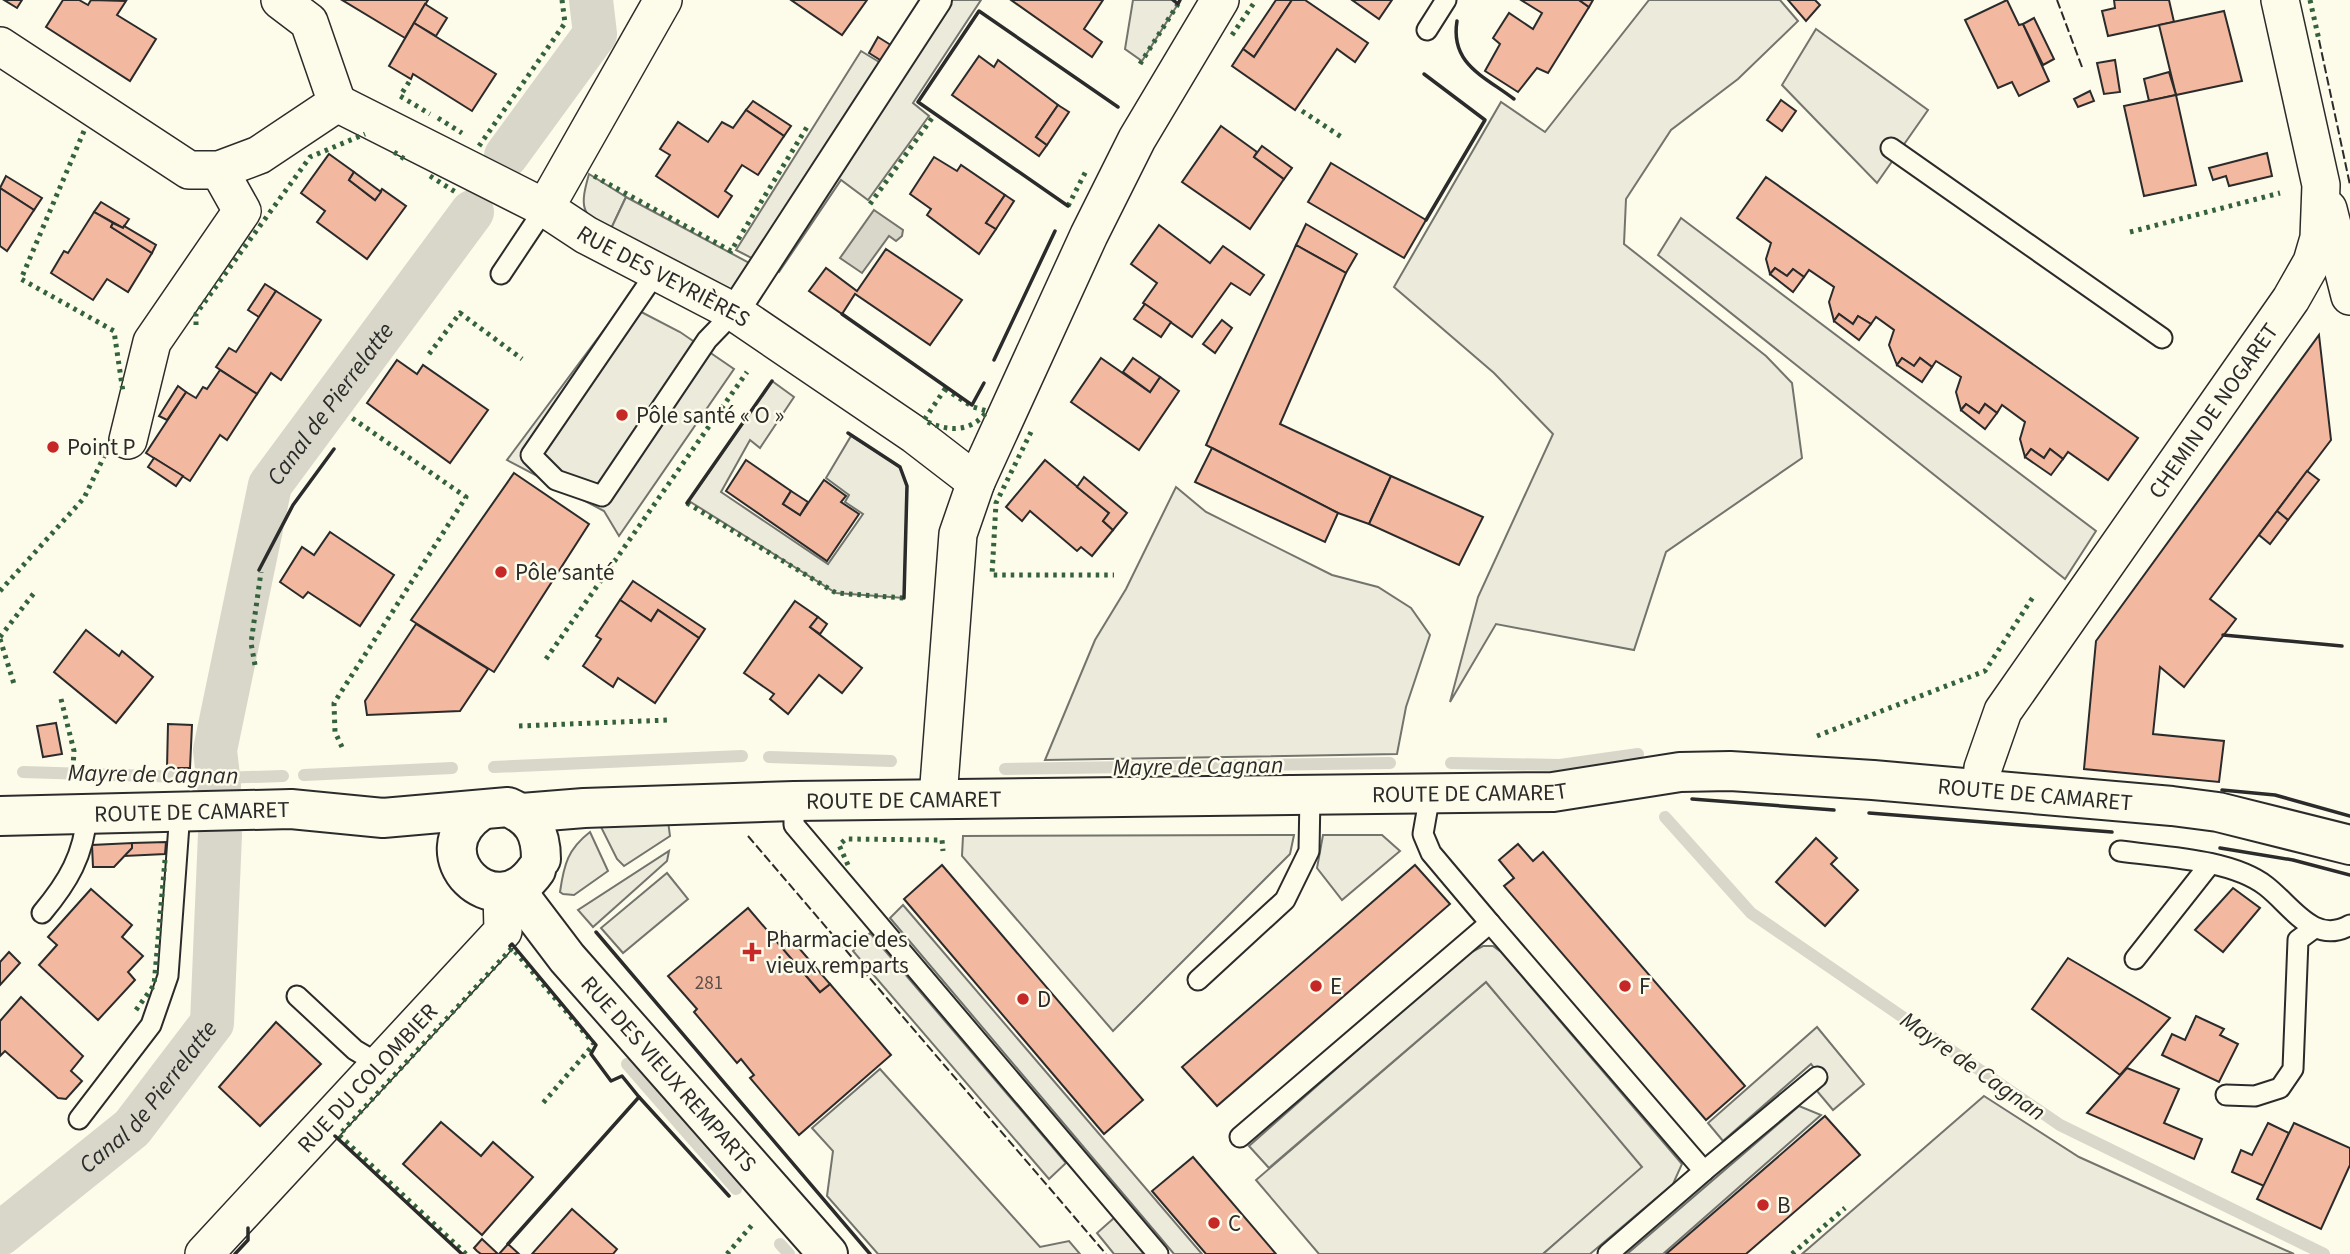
<svg xmlns="http://www.w3.org/2000/svg" width="2350" height="1254" font-family="'Source Sans 3',sans-serif">
<style>
.green{fill:#ecebdb;stroke:#74746e;stroke-width:2}
.parking{fill:#eceadb;stroke:#74746e;stroke-width:2}
.water{fill:#d8d7c9;stroke:#74746e;stroke-width:2}
.lines{fill:none;stroke-linecap:round;stroke-linejoin:round}
.stream{stroke:#d8d7c9;stroke-width:12}
.canal{stroke:#d8d7c9;stroke-width:44}
.building{fill:#f2b8a0;stroke:#2b2b2b;stroke-width:2}
.service-casing{stroke:#2b2b2b;stroke-width:23}
.pedestrian-casing{stroke:#2b2b2b;stroke-width:32}
.minor-casing{stroke:#2b2b2b;stroke-width:40}
.secondary-casing{stroke:#2b2b2b;stroke-width:42}
.service{stroke:#fdfbea;stroke-width:19}
.pedestrian{stroke:#fdfbea;stroke-width:28}
.minor{stroke:#fdfbea;stroke-width:37}
.secondary{stroke:#fdfbea;stroke-width:38}
.hedge{stroke:#34623c;stroke-width:5;stroke-dasharray:3.5 5;stroke-linecap:butt}
.fence{stroke:#2b2b2b;stroke-width:2;stroke-dasharray:9 3.5;stroke-linecap:butt}
.wall{stroke:#2b2b2b;stroke-width:3.5}
.poi-dot{fill:#c62828;stroke:#fdfbea;stroke-width:2.5}
.labels{text-anchor:middle;stroke-width:5;stroke-linejoin:round;paint-order:stroke}
.number-label{font-size:19px;fill:#5d4e48}
.street-label{font-size:23px;fill:#2b2b2b;stroke:#fdfbea}
.poi-label{font-size:23px;fill:#2b2b2b;stroke:#fdfbea;text-anchor:start}
.water-label{font-size:24px;font-style:italic;fill:#2b2b2b;stroke:#fdfbea}
</style>
<rect width="100%" height="100%" fill="#fdfbea"/>
<g class="green">
<polygon points="926,0 981,0 913,103 929,116 868,200 841,180 779,272 736,250 861,51 884,65"/>
<polygon points="1133,0 1173,0 1178,4 1142,61 1125,49"/>
<polygon points="1649,0 1780,0 1798,21 1738,79 1671,130 1626,199 1624,244 1766,356 1792,383 1802,458 1666,552 1634,650 1496,624 1450,702 1478,597 1553,434 1494,373 1394,287 1501,102 1545,132"/>
<path d="M589 174 626 197 609 233C580 214 580 206 589 174Z"/>
<polygon points="772,381 794,397 760,448 750,440 721,492 828,564 863,514 845,502 849,495 826,478 851,436 900,467 907,486 904,598 836,593 689,501"/>
<polygon points="1176,487 1206,512 1332,575 1378,587 1411,608 1430,635 1406,707 1397,754 1045,760 1095,640 1126,589"/>
<polygon points="668,821 670,836 624,866 617,859 600,825"/>
<path d="M590 832 608 871 574 895 563 894 560 892C564 864 568 849 590 832Z"/>
<polygon points="1294,835 1290,854 1113,1031 962,856 963,836"/>
<polygon points="1323,835 1382,835 1400,851 1342,900 1317,868"/>
<polygon points="669,851 667,861 593,927 578,910"/>
<polygon points="1486,982 1643,1167 1543,1254 1319,1254 1256,1180"/>
<polygon points="1984,1096 2079,1157 2294,1254 1802,1254"/>
</g>
<g class="parking">
<polygon points="1816,29 1928,110 1877,183 1782,85"/>
<polygon points="626,197 768,273 752,306 609,233"/>
<polygon points="1681,218 2096,531 2065,579 1658,255"/>
<polygon points="624,303 680,332 734,369 619,536 604,511 507,460"/>
<polygon points="667,873 688,899 623,953 601,928"/>
<polygon points="903,905 1202,1254 1174,1254 890,918"/>
<polygon points="870,933 1066,1163 1049,1179 853,951"/>
<polygon points="1483,946 1493,946 1501,952 1682,1164 1673,1184 1590,1254 1543,1254 1642,1167 1486,982 1269,1168 1249,1146 1464,956"/>
<polygon points="1817,1027 1864,1084 1833,1110 1817,1091 1825,1083 1811,1064 1723,1141 1708,1123"/>
<polygon points="880,1069 1040,1247 1069,1241 1080,1254 878,1254 827,1196 833,1151 812,1128"/>
<polygon points="1799,1106 1821,1115 1663,1254 1627,1254"/>
<polygon points="1114,1218 1144,1254 1114,1254 1097,1233"/>
</g>
<polygon class="water" points="874,210 903,230 902,236 896,241 889,236 862,273 840,258"/>
<g class="lines">
<g class="stream">
<polyline points="769,757 891,761"/>
<polyline points="1451,763 1560,765 1638,754"/>
<polyline points="494,767 742,756"/>
<polyline points="1005,769 1390,763"/>
<polyline points="23,772 218,778 283,776"/>
<polyline points="304,775 452,768"/>
<polyline points="1665,817 1751,913 2060,1125 2324,1254"/>
<polyline points="627,1064 736,1189"/>
<polyline points="780,1244 789,1254"/>
</g>
<g class="canal">
<polyline points="506,156 595,34 591,0"/>
<path id="s1" d="M219 786 215 750 270 485 472 212"/>
<path id="s2" d="M0 1234 132 1128 212 1023 220 834"/>
</g>
</g>
<g class="building">
<polygon points="4,0 22,0 17,8"/>
<polygon points="63,0 79,0 88,5 91,0 126,1 117,15 156,39 130,81 46,27"/>
<polygon points="342,0 428,0 405,38"/>
<polygon points="791,0 867,0 842,35"/>
<polygon points="1011,0 1103,0 1084,29 1102,42 1092,57"/>
<polygon points="1276,0 1292,0 1254,57 1243,49"/>
<polygon points="1292,0 1305,0 1368,43 1355,62 1337,49 1295,110 1232,66 1243,49 1254,57"/>
<polygon points="1352,0 1392,0 1379,19"/>
<polygon points="1521,0 1579,0 1589,7 1548,73 1537,68 1518,92 1485,71 1500,44 1493,38 1509,13 1533,29 1542,13"/>
<polygon points="1579,0 1593,0 1589,7"/>
<polygon points="1788,0 1815,0 1820,5 1806,21"/>
<polygon points="2007,0 2019,25 2023,24 2049,81 2019,96 2012,82 1998,88 1965,20"/>
<polygon points="2114,0 2169,0 2174,22 2108,36 2102,11 2115,8"/>
<polygon points="425,4 447,18 436,36 414,23"/>
<polygon points="2224,11 2242,81 2176,95 2159,25"/>
<polygon points="2034,18 2054,59 2043,65 2023,24"/>
<polygon points="414,23 496,74 472,111 413,74 411,79 389,66"/>
<polygon points="878,37 894,47 885,63 869,53"/>
<polygon points="979,56 994,67 998,60 1058,105 1036,137 1047,145 1039,156 952,95"/>
<polygon points="2115,60 2120,92 2104,94 2097,63"/>
<polygon points="2169,72 2176,95 2149,101 2144,79"/>
<polygon points="2090,91 2094,101 2078,107 2074,99"/>
<polygon points="2176,95 2196,185 2144,196 2124,106"/>
<polygon points="1781,100 1796,111 1782,131 1767,120"/>
<polygon points="753,101 791,126 784,136 746,110"/>
<polygon points="1058,105 1069,112 1047,145 1036,137"/>
<polygon points="746,110 784,136 758,175 742,165 725,191 732,196 718,217 656,176 670,155 660,149 678,122 708,142 722,122 733,128"/>
<polygon points="1221,126 1257,152 1254,157 1284,179 1250,229 1182,182"/>
<polygon points="1262,146 1292,168 1284,179 1254,157"/>
<polygon points="2267,153 2272,176 2229,186 2226,176 2213,180 2209,168"/>
<polygon points="329,154 354,172 349,180 375,200 382,189 406,206 367,259 317,222 325,211 301,193"/>
<polygon points="934,157 957,171 961,165 1005,195 986,223 996,229 979,254 927,215 931,209 910,194"/>
<polygon points="1331,163 1426,220 1404,258 1308,202"/>
<polygon points="354,172 381,192 375,200 349,180"/>
<polygon points="6,176 42,198 34,210 0,188"/>
<polygon points="1766,177 2138,438 2108,480 2068,452 2063,459 2050,449 2044,458 2031,449 2025,457 2020,439 2025,422 2002,405 1997,413 1985,404 1979,413 1966,404 1961,410 1956,392 1961,377 1936,361 1932,367 1920,358 1914,366 1902,358 1897,365 1889,345 1894,330 1876,317 1871,324 1858,316 1853,324 1839,314 1834,321 1829,302 1834,287 1809,270 1804,277 1793,269 1787,276 1775,268 1770,274 1766,259 1771,243 1737,218"/>
<polygon points="0,188 34,210 7,251 0,246"/>
<polygon points="1005,195 1014,201 996,229 986,223"/>
<polygon points="101,202 129,219 123,228 94,212"/>
<polygon points="94,212 113,223 111,227 152,253 128,292 107,279 93,300 51,273 64,251 68,253"/>
<polygon points="113,223 123,228 124,226 156,245 152,253 111,227"/>
<polygon points="1306,224 1357,254 1346,273 1296,245"/>
<polygon points="1159,225 1210,263 1223,246 1264,275 1250,295 1231,283 1192,337 1143,303 1157,283 1131,264"/>
<polygon points="1296,245 1346,273 1280,424 1391,476 1369,524 1338,513 1206,445"/>
<polygon points="886,249 962,300 930,345 855,294 842,314 809,291 826,268 857,291"/>
<polygon points="1775,268 1787,276 1793,269 1804,277 1793,292 1770,274"/>
<polygon points="265,284 276,291 259,317 248,310"/>
<polygon points="276,291 321,320 281,380 271,373 257,394 216,367 229,348 236,352"/>
<polygon points="1145,304 1171,322 1161,337 1134,319"/>
<polygon points="1839,314 1853,324 1858,316 1871,324 1859,340 1834,321"/>
<polygon points="1222,320 1232,328 1215,353 1203,344"/>
<polygon points="2319,335 2331,440 2210,599 2236,619 2184,687 2160,667 2153,734 2224,741 2219,782 2084,769 2096,641"/>
<polygon points="1101,358 1150,392 1160,377 1179,391 1139,450 1071,402"/>
<polygon points="1133,358 1160,377 1150,392 1123,372"/>
<polygon points="1902,358 1914,366 1920,358 1932,367 1922,382 1897,365"/>
<polygon points="397,360 417,374 423,365 488,410 450,463 367,403"/>
<polygon points="220,370 257,394 227,440 220,435 190,481 146,453 186,392 196,398 203,387 207,389"/>
<polygon points="178,386 186,392 167,420 159,416"/>
<polygon points="1966,404 1979,413 1985,404 1997,413 1985,429 1961,410"/>
<polygon points="1212,448 1338,513 1325,542 1195,482"/>
<polygon points="2031,449 2044,458 2050,449 2063,459 2051,475 2025,457"/>
<polygon points="154,458 183,476 176,486 148,467"/>
<polygon points="746,460 791,491 783,504 800,515 824,480 846,496 841,502 859,514 827,561 726,491"/>
<polygon points="1045,460 1109,513 1103,521 1113,530 1092,556 1081,547 1077,551 1030,511 1022,521 1006,507"/>
<polygon points="2307,471 2319,480 2288,520 2277,511"/>
<polygon points="514,473 589,524 494,672 411,620"/>
<polygon points="1391,476 1483,517 1459,565 1369,524"/>
<polygon points="1084,477 1127,513 1113,530 1103,521 1109,513 1077,487"/>
<polygon points="791,491 808,502 800,515 783,504"/>
<polygon points="2277,511 2288,520 2270,544 2259,535"/>
<polygon points="330,532 394,575 360,626 308,592 303,598 280,582 302,547 314,555"/>
<polygon points="633,581 705,629 699,638 658,610 651,621 620,600"/>
<polygon points="620,600 651,621 658,610 699,638 655,703 618,678 613,687 583,666 601,639 596,636"/>
<polygon points="795,601 818,617 810,627 862,668 842,693 819,675 788,714 770,699 774,694 744,673"/>
<polygon points="818,617 827,624 820,634 810,627"/>
<polygon points="416,624 488,669 460,711 367,715 365,701"/>
<polygon points="86,630 119,656 122,651 153,677 116,723 54,672"/>
<polygon points="56,723 62,754 43,757 37,726"/>
<polygon points="168,724 192,725 190,768 167,768"/>
<polygon points="1816,838 1837,858 1831,864 1858,890 1825,926 1776,882"/>
<polygon points="166,842 165,854 125,856 132,843"/>
<polygon points="132,843 132,848 114,867 93,867 92,845"/>
<polygon points="1518,844 1533,861 1543,852 1745,1086 1706,1120 1504,886 1514,878 1499,860"/>
<polygon points="942,865 1143,1100 1104,1134 904,899"/>
<polygon points="1415,865 1450,904 1217,1106 1182,1067"/>
<polygon points="2233,888 2260,908 2223,952 2195,930"/>
<polygon points="91,889 132,925 122,937 143,956 128,972 135,980 98,1020 39,965 57,945 48,937"/>
<polygon points="748,908 820,992 830,984 891,1055 799,1135 750,1078 754,1075 741,1059 737,1063 694,1012 697,1009 668,976"/>
<polygon points="786,933 830,984 820,992 776,941"/>
<polygon points="9,952 20,963 0,985 0,962"/>
<polygon points="2068,958 2170,1018 2120,1075 2032,1009"/>
<polygon points="21,997 83,1056 71,1071 82,1081 66,1099 58,1098 5,1051 0,1056 0,1021"/>
<polygon points="2196,1016 2224,1029 2220,1035 2238,1044 2219,1082 2162,1055 2172,1034 2185,1040"/>
<polygon points="276,1022 321,1064 260,1126 219,1087"/>
<polygon points="2127,1068 2179,1089 2164,1123 2202,1139 2194,1159 2087,1113"/>
<polygon points="1825,1116 1860,1155 1746,1254 1666,1254"/>
<polygon points="441,1122 481,1156 493,1142 533,1177 482,1235 403,1164"/>
<polygon points="2268,1123 2289,1133 2264,1186 2232,1172 2241,1150 2252,1155"/>
<polygon points="2294,1123 2350,1148 2350,1165 2321,1229 2257,1199"/>
<polygon points="1193,1157 1276,1254 1206,1254 1152,1191"/>
<polygon points="572,1209 617,1249 613,1254 532,1254"/>
<polygon points="482,1239 498,1254 481,1254 477,1251 474,1248"/>
<polygon points="508,1244 519,1254 499,1254"/>
</g>
<g class="lines">
<g class="service-casing">
<g id="service">
<polyline points="1427,30 1446,0"/>
<polyline points="1891,148 2162,338"/>
<polyline points="657,271 531,455 556,480 602,496 707,340 734,312"/>
<polyline points="501,274 545,208"/>
<polyline points="1430,794 1423,834 1431,853 1490,923"/>
<polyline points="794,801 794,825 1158,1254"/>
<path d="M2120 851C2163 857 2231 859 2266 886 2291 905 2314 946 2350 925"/>
<path d="M42 913C68 882 84 855 87 814"/>
<polyline points="2135,959 2210,864"/>
<polyline points="1198,980 1285,900 1309,851 1310,795"/>
<polyline points="297,996 355,1050 379,1064"/>
<polyline points="2226,1095 2255,1096 2280,1088 2293,1069 2298,940 2313,929"/>
<polyline points="79,1119 151,1025 168,976 180,811"/>
<polyline points="1240,1137 1490,923 1704,1171 1608,1254"/>
<polyline points="1704,1171 1817,1077"/>
</g>
</g>
<g class="pedestrian-casing">
<polyline id="pedestrian" points="734,312 937,0"/>
</g>
<g class="minor-casing">
<g id="minor">
<polyline points="280,0 309,22 337,103"/>
<path id="s3" d="M663 0 545 208 586 235 734 312 915 435 976 482"/>
<polyline points="0,46 189,170 219,170 259,155 337,103"/>
<polyline points="337,103 545,208"/>
<polyline points="2328,209 2350,296"/>
<polyline points="128,440 152,342 242,211 219,170"/>
<path id="s4" d="M1981 789 1983 768 2003 711 2291 299 2312 262 2319 238 2321 185 2280 0"/>
<polyline points="938,798 958,534 976,482 1089,235 1137,139 1220,0"/>
<path id="s5" d="M204 1254 503 931 502 892"/>
</g>
</g>
<g class="secondary-casing">
<g id="secondary">
<path d="M479 812C419 854 495 929 536 870"/>
<path id="s6" d="M522 813 584 808 794 801 1553 792 1680 772 1730 771 1873 780 2172 806 2218 812 2350 845"/>
<path id="s7" d="M0 816 291 809 383 818 508 807C533 818 541 833 541 859"/>
<path id="s8" d="M518 888 526 904 567 958 828 1254"/>
</g>
</g>
<use href="#service" class="service"/>
<use href="#pedestrian" class="pedestrian"/>
<use href="#minor" class="minor"/>
<use href="#secondary" class="secondary"/>
<g class="hedge">
<polyline points="2310,0 2319,40"/>
<polyline points="1232,35 1256,0"/>
<polyline points="1140,64 1178,4"/>
<polyline points="409,82 400,96 430,114"/>
<polyline points="1302,111 1343,138"/>
<polyline points="438,118 462,133"/>
<polyline points="84,131 21,279 114,331 123,392"/>
<polyline points="479,146 565,23 562,0"/>
<polyline points="394,152 406,160"/>
<polyline points="430,176 457,193"/>
<polyline points="594,176 731,251 807,127"/>
<polyline points="870,204 935,114"/>
<polyline points="1068,206 1086,171"/>
<polyline points="2130,232 2280,193"/>
<polyline points="196,325 196,314 310,157 365,134"/>
<polyline points="429,354 460,313 522,359"/>
<path d="M945 389 973 407 987 411C972 433 946 432 924 420Z"/>
<polyline points="1031,432 996,503 992,575 1114,575"/>
<polyline points="687,503 836,593 904,598"/>
<polyline points="0,591 84,498 112,440"/>
<polyline points="0,637 34,593"/>
<polyline points="0,639 14,684"/>
<polyline points="546,659 747,372"/>
<polyline points="255,665 251,643 261,572"/>
<polyline points="61,699 74,751 73,767"/>
<polyline points="519,726 669,720"/>
<polyline points="1817,736 1985,671 2033,597"/>
<polyline points="342,747 335,732 334,703 466,497 352,418"/>
<polyline points="848,865 839,845 846,839 942,840 943,851"/>
<polyline points="136,1010 154,985 165,860"/>
<polyline points="466,1254 339,1135 512,948 594,1044 543,1103"/>
<polyline points="727,1254 752,1225"/>
<polyline points="1792,1254 1845,1208"/>
</g>
<g class="fence">
<polyline points="2057,0 2082,67"/>
<polyline points="2319,40 2350,185"/>
<polyline points="748,836 1106,1254"/>
</g>
<g class="wall">
<polyline points="1173,0 1178,4 1180,0"/>
<path d="M1457 21C1450 64 1484 76 1514 99"/>
<polyline points="1424,74 1485,120 1426,220"/>
<polyline points="1068,206 918,102 979,11 1118,107"/>
<polyline points="842,314 972,405 984,383"/>
<polyline points="994,360 1055,231"/>
<polyline points="848,433 900,467 907,486 904,598"/>
<polyline points="687,503 772,381"/>
<polyline points="259,570 293,505 334,449"/>
<polyline points="2223,635 2342,646"/>
<polyline points="2222,790 2275,795 2350,816"/>
<polyline points="1692,799 1834,810"/>
<polyline points="1869,813 2112,832"/>
<polyline points="2220,848 2293,860 2350,875"/>
<polyline points="596,932 870,1254"/>
<polyline points="510,946 512,944 596,1045 591,1054 611,1081 622,1076 639,1097"/>
<polyline points="335,1136 462,1254"/>
<polyline points="508,1244 639,1097 729,1196"/>
<polyline points="235,1254 248,1240 248,1228"/>
</g>
</g>
<g class="poi-dot">
<circle cx="622" cy="415" r="7"/>
<circle cx="53" cy="447" r="7"/>
<circle cx="501" cy="572" r="7"/>
<path d="M748.5 941.5h7v7h7v7h-7v7h-7v-7h-7v-7h7z"/>
<circle cx="1316" cy="986" r="7"/>
<circle cx="1625" cy="986" r="7"/>
<circle cx="1023" cy="999" r="7"/>
<circle cx="1763" cy="1205" r="7"/>
<circle cx="1214" cy="1223" r="7"/>
</g>
<g class="labels">
<g class="number-label">
<text x="709" y="989">281</text>
</g>
<g class="street-label">
<text dy="8" stroke="none"><textPath href="#s3" startOffset="376">RUE DES VEYRIÈRES</textPath></text>
<text dy="8" stroke="none"><textPath href="#s4" startOffset="448">CHEMIN DE NOGARET</textPath></text>
<text dy="8" stroke="none"><textPath href="#s6" startOffset="948">ROUTE DE CAMARET</textPath></text>
<text dy="8" stroke="none"><textPath href="#s6" startOffset="1516">ROUTE DE CAMARET</textPath></text>
<text dy="8" stroke="none"><textPath href="#s6" startOffset="382">ROUTE DE CAMARET</textPath></text>
<text dy="8" stroke="none"><textPath href="#s7" startOffset="192">ROUTE DE CAMARET</textPath></text>
<text dy="8" stroke="none"><textPath href="#s8" startOffset="240">RUE DES VIEUX REMPARTS</textPath></text>
<text dy="8" stroke="none"><textPath href="#s5" startOffset="240">RUE DU COLOMBIER</textPath></text>
</g>
<g class="poi-label">
<text x="636" y="423">Pôle santé « O »</text>
<text x="67" y="455">Point P</text>
<text x="515" y="580">Pôle santé</text>
<text x="766" y="947">Pharmacie des<tspan x="766" dy="26">vieux remparts</tspan></text>
<text x="1330" y="994">E</text>
<text x="1639" y="994">F</text>
<text x="1037" y="1007">D</text>
<text x="1777" y="1213">B</text>
<text x="1228" y="1231">C</text>
</g>
<g class="water-label">
<text dy="8" stroke="none"><textPath href="#s1" startOffset="408">Canal de Pierrelatte</textPath></text>
<text transform="translate(1198 766) rotate(-1)" y="8">Mayre de Cagnan</text>
<text transform="translate(153 774) rotate(1)" y="8">Mayre de Cagnan</text>
<text transform="translate(1973 1066) rotate(35)" y="8">Mayre de Cagnan</text>
<text dy="8" stroke="none"><textPath href="#s2" startOffset="203">Canal de Pierrelatte</textPath></text>
</g>
</g>
</svg>
